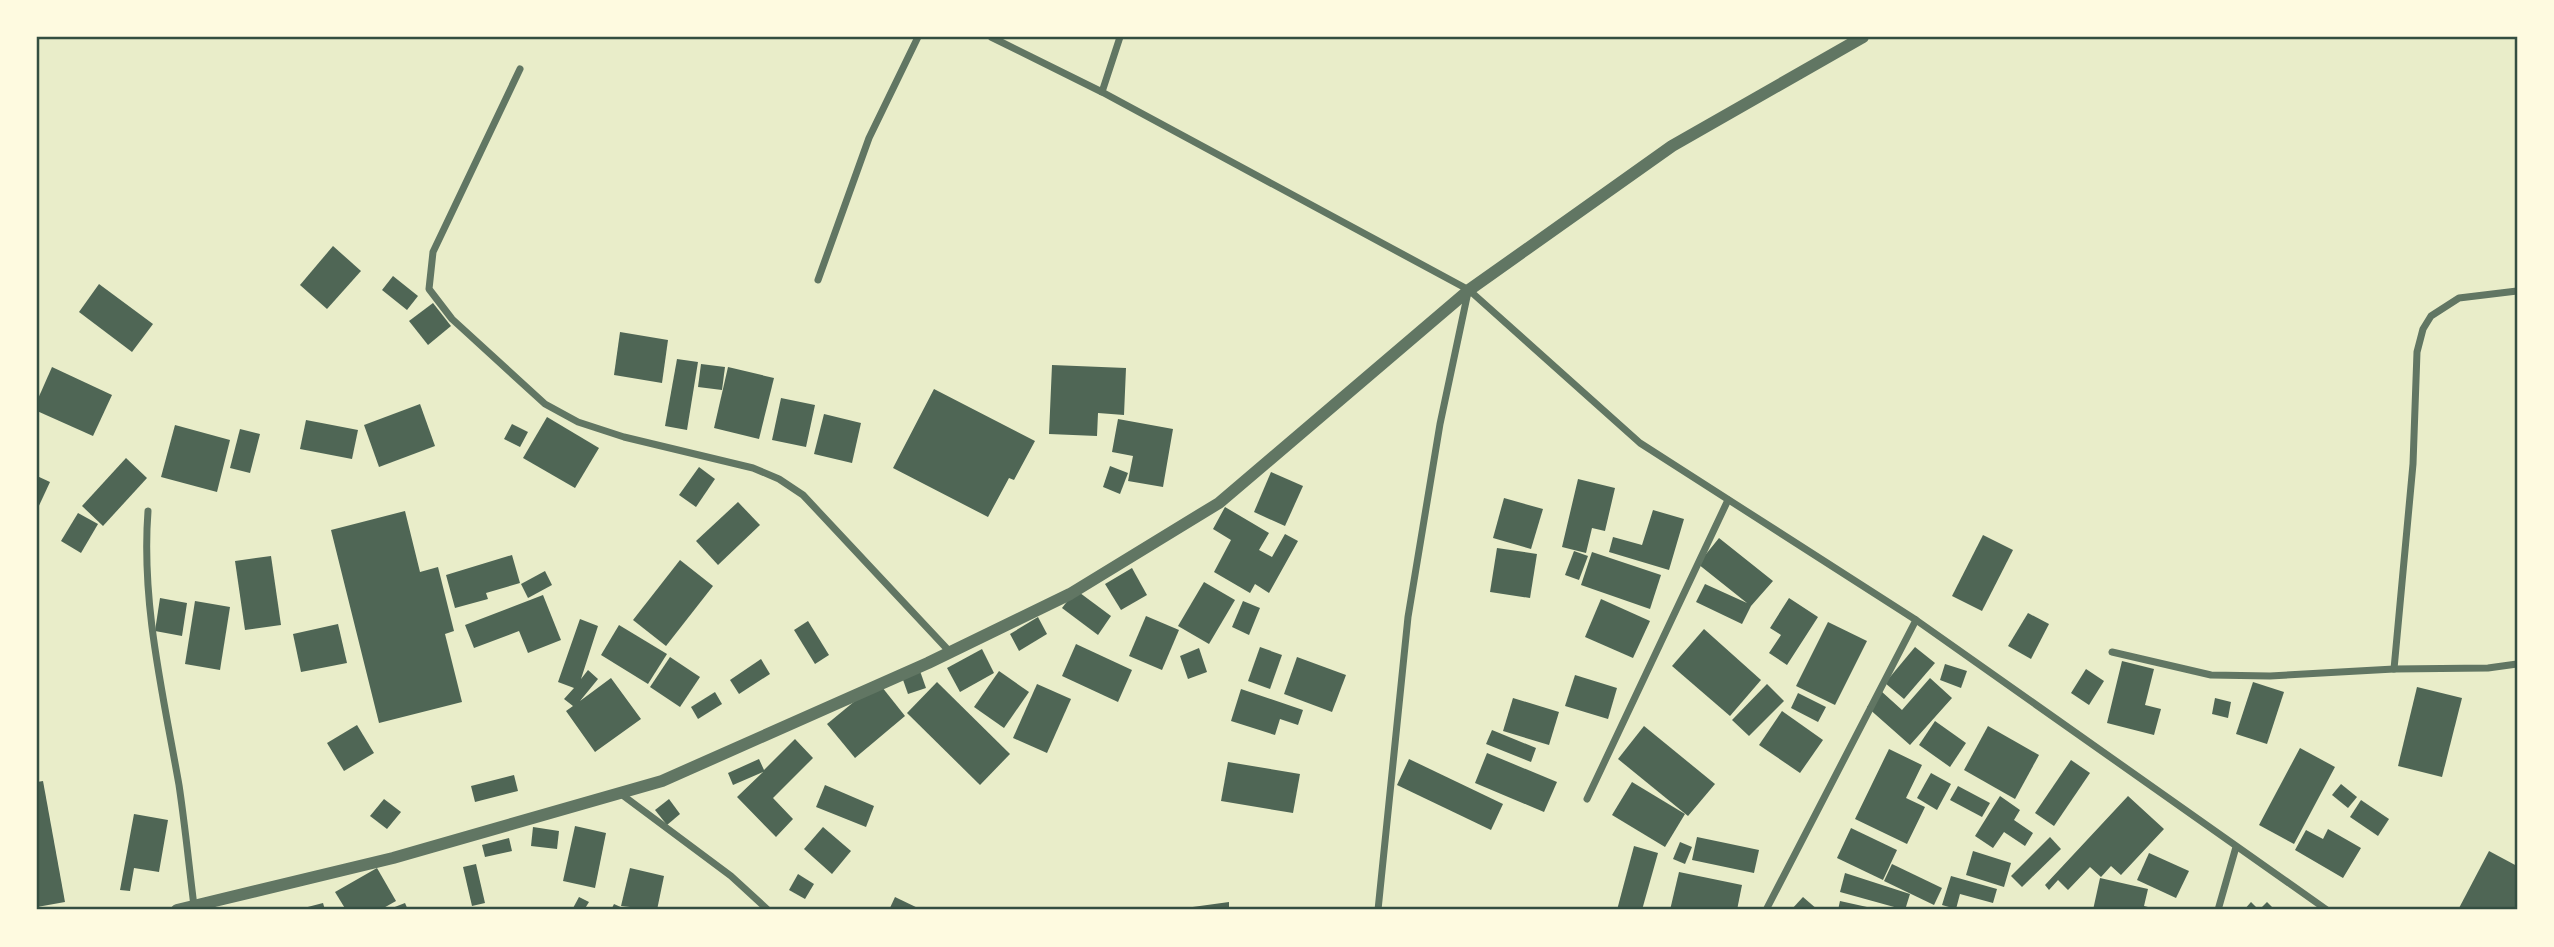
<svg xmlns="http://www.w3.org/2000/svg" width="2554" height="947" font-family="Poppins,sans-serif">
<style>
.building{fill:#4f6655}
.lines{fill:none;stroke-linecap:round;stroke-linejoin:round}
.minor{stroke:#617663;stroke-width:7}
.tertiary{stroke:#617663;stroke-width:12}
.neatline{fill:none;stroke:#344e41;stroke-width:2.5}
</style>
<rect width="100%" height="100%" fill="#e9edc9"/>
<g class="building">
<polygon points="333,246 361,271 327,309 300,285"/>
<polygon points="393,276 418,296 407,310 382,290"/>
<polygon points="99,284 153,324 132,352 79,312"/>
<polygon points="433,303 451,326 428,345 409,321"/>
<polygon points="620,332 668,340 662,383 614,375"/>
<polygon points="677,359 698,362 687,430 665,426"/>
<polygon points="701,364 725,367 722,390 698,387"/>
<polygon points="1052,365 1126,368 1124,415 1098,413 1097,436 1049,434"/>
<polygon points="52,367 112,395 93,436 37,411 37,401"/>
<polygon points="728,367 774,378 759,439 714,428"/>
<polygon points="934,389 1035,441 1014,480 1009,478 988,517 893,468"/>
<polygon points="781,398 815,405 806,447 772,440"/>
<polygon points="420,404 435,446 379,467 364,425"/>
<polygon points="824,414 861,423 852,463 814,454"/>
<polygon points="547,417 599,448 575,488 523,458"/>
<polygon points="1118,419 1173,429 1163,487 1128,481 1133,456 1112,452"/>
<polygon points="306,420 358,430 352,459 300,449"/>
<polygon points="512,424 528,432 520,447 504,439"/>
<polygon points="175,425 230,440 217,492 161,477"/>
<polygon points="240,429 260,434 250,473 230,468"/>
<polygon points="126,458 147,478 103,526 82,506"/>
<polygon points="1110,466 1128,473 1120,494 1103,487"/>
<polygon points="699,467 715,479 696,507 679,495"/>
<polygon points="1271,472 1303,486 1285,526 1254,512"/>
<polygon points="37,476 50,482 37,510"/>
<polygon points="1578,479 1615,488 1605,531 1592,528 1586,553 1562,547"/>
<polygon points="1504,498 1543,509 1531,549 1493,538"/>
<polygon points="738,502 760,525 718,565 696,541"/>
<polygon points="1225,507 1269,533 1259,550 1272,557 1285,534 1298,541 1269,593 1255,584 1250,593 1214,572 1231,540 1213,529"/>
<polygon points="1653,510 1684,519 1669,570 1609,552 1613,537 1642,545"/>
<polygon points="405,511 420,572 438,567 454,631 445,634 462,702 379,723 331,530"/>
<polygon points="78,513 98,524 81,553 61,541"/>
<polygon points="1983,535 2013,550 1982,611 1952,596"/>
<polygon points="1719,538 1773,581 1751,606 1742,624 1696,602 1705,584 1747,603 1698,564"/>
<polygon points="1497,548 1537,554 1530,598 1490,592"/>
<polygon points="1574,551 1588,556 1579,580 1565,575"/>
<polygon points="1592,552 1661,575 1650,609 1581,585"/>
<polygon points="512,555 520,583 486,593 488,599 455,608 446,575"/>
<polygon points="271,556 281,625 245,630 235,561"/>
<polygon points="680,560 713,586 666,646 633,620"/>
<polygon points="1132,568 1147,595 1121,610 1105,584"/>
<polygon points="545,571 552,585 528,598 521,584"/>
<polygon points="1204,582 1235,600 1209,644 1178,626"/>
<polygon points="1076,590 1111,616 1098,635 1062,608"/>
<polygon points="543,595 561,640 528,653 519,631 474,648 465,625"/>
<polygon points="160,598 187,603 182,636 155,631"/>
<polygon points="1789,598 1818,617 1787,665 1769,653 1781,635 1770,628"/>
<polygon points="1601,599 1650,621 1633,658 1585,637"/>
<polygon points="195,601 230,607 220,670 185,664"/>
<polygon points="1243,601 1260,608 1249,635 1232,627"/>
<polygon points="2028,613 2049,624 2031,659 2008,646"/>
<polygon points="1146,616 1179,630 1162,670 1129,656"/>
<polygon points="1038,617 1047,634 1019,651 1010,634"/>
<polygon points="580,619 598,626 581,679 588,670 598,679 580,701 611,678 641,719 595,752 566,711 573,706 564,699 574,688 558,682"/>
<polygon points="808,621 829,655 815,664 794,630"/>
<polygon points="1828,622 1867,641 1835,705 1796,686"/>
<polygon points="338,624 347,663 301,672 293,634"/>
<polygon points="619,625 667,654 648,684 601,655"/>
<polygon points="1704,629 1761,680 1730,716 1672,666"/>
<polygon points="1076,644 1132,670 1118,702 1062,676"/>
<polygon points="1260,647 1282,655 1270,689 1248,681"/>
<polygon points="1915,647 1935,663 1904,699 1885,683"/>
<polygon points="1199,648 1207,672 1188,679 1180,656"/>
<polygon points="982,649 994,673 960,692 947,668"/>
<polygon points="670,657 700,677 680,707 650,687"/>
<polygon points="1297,657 1346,675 1332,712 1284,694"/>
<polygon points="761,659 770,674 739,694 730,680"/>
<polygon points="2122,661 2154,669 2145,705 2161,709 2154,735 2107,723"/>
<polygon points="1945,664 1967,671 1961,688 1940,680"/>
<polygon points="2086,669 2104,681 2089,705 2071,693"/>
<polygon points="920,671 926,688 908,694 902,677"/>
<polygon points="999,671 1029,692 1004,728 974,707"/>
<polygon points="1575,675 1617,688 1608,719 1565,706"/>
<polygon points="1930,678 1952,698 1910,745 1867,707 1881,691 1902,710"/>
<polygon points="878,682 905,716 855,758 827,724"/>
<polygon points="937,682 1010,754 980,785 907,713"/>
<polygon points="2253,682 2284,692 2267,744 2236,734"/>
<polygon points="1037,684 1071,699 1047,753 1013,738"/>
<polygon points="1767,684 1784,701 1749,736 1732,720"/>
<polygon points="2417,687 2462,698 2442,777 2398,766"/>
<polygon points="1241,689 1303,710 1298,725 1280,719 1275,735 1231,721"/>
<polygon points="715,692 722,704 698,719 691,707"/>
<polygon points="1798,693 1826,707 1818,722 1791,708"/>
<polygon points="1513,698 1559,712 1549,745 1503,731"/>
<polygon points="2215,698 2231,702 2228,718 2212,714"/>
<polygon points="1782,711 1823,740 1800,773 1759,745"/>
<polygon points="1935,721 1966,743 1950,767 1919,745"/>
<polygon points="357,725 374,753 344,771 327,743"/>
<polygon points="1644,726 1715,784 1688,816 1618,759"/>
<polygon points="1988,726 2039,755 2015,799 1964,770"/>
<polygon points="1492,730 1536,748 1531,762 1486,744"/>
<polygon points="795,739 813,758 773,798 793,819 776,837 737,797 763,772 733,785 728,773 759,759 764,770"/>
<polygon points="2300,748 2335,767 2294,844 2259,825"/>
<polygon points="1889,749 1922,765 1906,798 1925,807 1907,844 1855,819"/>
<polygon points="1487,753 1557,782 1544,812 1475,783"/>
<polygon points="1409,759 1503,804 1491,830 1397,785"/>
<polygon points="2071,760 2090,773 2054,826 2035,813"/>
<polygon points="1228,762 1300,774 1293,813 1221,801"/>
<polygon points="1931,773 1951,784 1937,810 1917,798"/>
<polygon points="514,775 518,791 475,802 471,786"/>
<polygon points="43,781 65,902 37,907 37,782"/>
<polygon points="1632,782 1685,814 1665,847 1612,815"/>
<polygon points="2341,784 2357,797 2348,808 2332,795"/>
<polygon points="825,785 874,806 866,827 816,807"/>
<polygon points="1958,786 1990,803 1982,817 1950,800"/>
<polygon points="2000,796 2020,810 2014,820 2033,833 2025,846 2004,832 1993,848 1975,836"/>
<polygon points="2128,796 2164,829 2121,875 2111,866 2101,877 2090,867 2068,890 2058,880 2049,890 2045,885"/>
<polygon points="384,799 401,812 387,829 370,816"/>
<polygon points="669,799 680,814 667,825 655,810"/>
<polygon points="2361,800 2389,819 2378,836 2350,817"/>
<polygon points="134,814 168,820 159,872 134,868 130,891 120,890"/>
<polygon points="575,826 606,833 595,888 563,881"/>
<polygon points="533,827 559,831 557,849 531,846"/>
<polygon points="823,827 851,851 832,874 804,849"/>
<polygon points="1851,828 1897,850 1883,880 1837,858"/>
<polygon points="2328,829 2361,848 2343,878 2295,850 2306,830 2323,839"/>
<polygon points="1697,837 1759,850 1754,873 1692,860"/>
<polygon points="2050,837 2061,849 2022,887 2011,876"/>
<polygon points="509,838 512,851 485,857 482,845"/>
<polygon points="1680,842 1692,847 1685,864 1673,859"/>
<polygon points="1634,846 1658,853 1642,910 1617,910"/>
<polygon points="1973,851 2011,863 2004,887 1966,875"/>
<polygon points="2489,851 2517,866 2517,910 2458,910"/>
<polygon points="2149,853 2189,871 2176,898 2137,880"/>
<polygon points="476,864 485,903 472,906 463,867"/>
<polygon points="1892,864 1942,888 1934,905 1884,881"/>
<polygon points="377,868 396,901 380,910 346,910 335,892"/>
<polygon points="630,868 664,876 657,910 621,906"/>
<polygon points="1679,872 1742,885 1737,910 1670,910"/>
<polygon points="1845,873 1910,894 1905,910 1840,892"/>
<polygon points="798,874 814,884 805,899 789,890"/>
<polygon points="1951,876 1997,889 1993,903 1960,894 1956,909 1942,905"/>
<polygon points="2100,878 2148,889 2144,906 2160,910 2093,910"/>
<polygon points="579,897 589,902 584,910 572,910"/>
<polygon points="895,897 922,910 889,910"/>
<polygon points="1803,897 1818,910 1791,910"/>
<polygon points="1840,901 1876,909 1876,910 1838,910"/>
<polygon points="1229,902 1229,910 1178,910 1178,909"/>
<polygon points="2251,902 2259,910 2267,902 2275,910 2244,910"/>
<polygon points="323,903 325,910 300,910 300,909"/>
<polygon points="405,903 408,910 387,910"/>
<polygon points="614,904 627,910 611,910"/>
</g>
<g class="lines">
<g class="minor">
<polyline points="991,37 1102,92 1469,290 1640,443 1916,620 2327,910"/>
<polyline points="520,69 433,252 429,289 452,319 545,404 578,422 624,437 753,468 779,479 803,495 950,652"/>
<polyline points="1102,92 1120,37"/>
<polyline points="818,280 869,138 918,37"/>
<path d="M148 511C141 603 163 694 179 785 185 825 189 866 194 906"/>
<polyline points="2112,652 2211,675 2270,676 2394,669 2488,668 2517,664"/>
<polyline points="2394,669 2413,464 2417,352 2423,329 2431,316 2459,298 2517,291"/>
<polyline points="621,794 731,876 768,910"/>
<polyline points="1587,799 1728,500"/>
<polyline points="1378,910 1408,617 1440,424 1468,292"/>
<polyline points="1766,910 1916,620"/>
<polyline points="2218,910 2236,847"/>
</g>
<polyline class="tertiary" points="177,910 393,858 662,781 928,663 1070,594 1219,503 1469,290 1672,146 1863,37"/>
</g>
<rect width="2554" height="947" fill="none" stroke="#fefae0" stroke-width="77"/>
<rect x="38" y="38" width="2478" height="870" class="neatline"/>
</svg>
